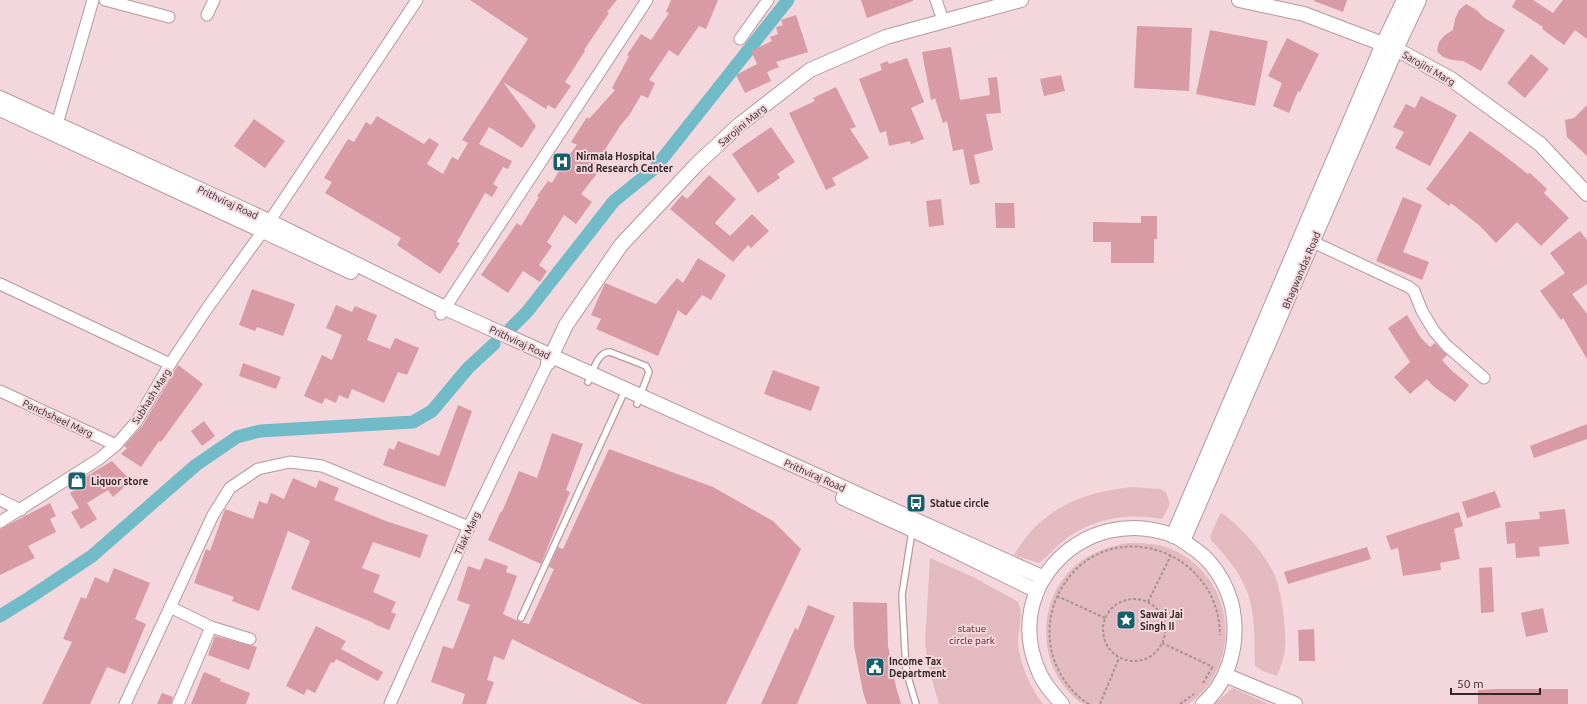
<svg xmlns="http://www.w3.org/2000/svg" width="1587" height="704" font-family="Ubuntu,sans-serif">
<style>
.green{fill:#e3bac0}
.lines{fill:none;stroke-linecap:round;stroke-linejoin:round}
.canal{stroke:#71bbc8;stroke-width:13}
.building{fill:#d89aa5}
.service-casing{stroke:#b4999d;stroke-width:8}
.minor-casing{stroke:#b4999d;stroke-width:13}
.tertiary-casing{stroke:#b4999d;stroke-width:16}
.path{stroke:#a79195;stroke-width:2;stroke-dasharray:3 2;stroke-linecap:butt}
.service{stroke:#fff;stroke-width:5.5}
.minor{stroke:#fff;stroke-width:11}
.tertiary{stroke:#fff;stroke-width:14}
.labels{text-anchor:middle;stroke-width:4;stroke-linejoin:round;paint-order:stroke}
.street-label{font-size:10px;fill:#312628;stroke:#f4d7dc}
.poi-label{font-size:10px;font-weight:bold;fill:#312628;stroke:#f4d7dc;text-anchor:start}
.park-label{font-size:10px;fill:#5e142b;stroke:#f4d7dc}
</style>
<rect width="100%" height="100%" fill="#f4d7dc"/>
<g class="green">
<path d="M1131 487 1160 489 1166 492 1170 504 1162 519C1128 512 1089 519 1062 542 1054 548 1048 557 1039 563L1014 555C1041 509 1080 493 1131 487Z"/>
<path d="M1222 513C1243 529 1269 557 1277 582 1282 598 1287 633 1285 649 1284 658 1280 668 1277 676L1263 671 1255 666C1254 654 1255 642 1254 629 1252 588 1238 569 1211 540L1210 536 1220 514Z"/>
<path d="M1128 543C1143 543 1157 543 1171 549 1235 576 1245 663 1189 704H1083C1041 676 1034 612 1067 574 1083 555 1105 547 1128 543Z"/>
<path d="M930 558 973 577 1017 601C1025 613 1018 629 1018 642 1018 660 1032 691 1043 704H939L928 666 925 641Z"/>
<polygon points="1233,688 1268,704 1214,704"/>
</g>
<g class="lines">
<g class="canal">
<polyline points="510,329 527,312 614,201 655,168 788,0"/>
<polyline points="0,616 29,598 92,556 196,465 237,437 260,431 413,422 432,411 468,368 494,344"/>
</g>
</g>
<g class="building">
<polygon points="470,0 617,0 607,12 609,13 584,50 585,51 565,82 571,86 555,109 548,105 546,109 503,82 536,126 522,148 489,127 479,144 512,161 508,169 503,167 493,184 498,187 492,197 485,193 457,242 460,243 440,274 397,245 401,238 325,193 332,182 324,178 348,139 354,142 366,122 371,125 377,116 424,144 429,138 439,144 427,164 443,174 452,157 458,160 468,143 462,140 528,39"/>
<polygon points="671,0 718,0 706,29 699,26 678,56 669,50 649,80 655,83 648,98 641,95 630,114 620,126 594,167 599,171 581,194 592,202 576,224 564,215 547,242 552,246 539,265 547,271 540,282 523,271 508,293 481,275 517,223 521,226 539,197 537,196 548,181 552,183 559,171 557,170 577,145 571,142 587,117 589,119 615,90 612,88 629,56 627,55 641,34 651,40 669,13 666,12"/>
<polygon points="861,0 913,0 913,1 867,18"/>
<polygon points="1314,0 1347,0 1343,12 1314,1"/>
<polygon points="1516,0 1533,0 1553,13 1563,0 1587,0 1587,39 1575,30 1564,45 1542,29 1543,27 1512,7"/>
<polygon points="1466,4 1475,9 1486,19 1505,30 1481,71 1463,61 1452,60 1443,57 1437,51 1439,42 1445,35 1453,30 1455,19 1459,10"/>
<polygon points="796,15 808,52 776,62 779,67 767,72 771,81 745,93 736,75 757,64 751,51 772,41 770,37 778,34 776,27 783,25 781,20"/>
<polygon points="1137,26 1192,28 1189,91 1134,88"/>
<polygon points="1210,30 1268,41 1255,106 1196,94"/>
<polygon points="1287,38 1319,54 1300,92 1298,91 1289,113 1273,106 1282,83 1268,76"/>
<polygon points="951,47 960,100 990,95 988,78 997,77 1001,113 986,114 993,150 974,155 980,183 970,185 963,149 953,151 947,121 943,123 935,98 931,100 922,52"/>
<polygon points="1531,54 1549,69 1525,98 1507,83"/>
<polygon points="907,58 924,102 911,108 924,139 911,144 910,141 889,146 886,131 880,133 859,79 882,70 880,64 888,61 889,64"/>
<polygon points="1061,75 1065,91 1044,96 1040,79"/>
<polygon points="836,87 856,127 850,129 869,158 832,178 836,185 826,190 789,113 815,101 813,98"/>
<polygon points="1421,96 1457,115 1430,166 1395,148 1404,132 1393,127 1406,104 1415,108"/>
<polygon points="1587,105 1587,156 1567,137 1565,120 1574,118"/>
<polygon points="254,119 285,141 265,168 234,146"/>
<polygon points="771,127 795,162 777,174 780,178 758,193 732,154"/>
<polygon points="1470,131 1501,153 1528,174 1530,173 1547,189 1544,193 1569,218 1541,246 1517,222 1496,243 1480,226 1451,203 1449,206 1426,189"/>
<polygon points="709,175 736,199 715,223 730,236 752,214 769,231 751,248 748,245 733,262 670,209 682,195 687,199"/>
<polygon points="1403,197 1422,205 1403,252 1429,262 1422,280 1376,261"/>
<polygon points="941,199 944,225 929,227 926,201"/>
<polygon points="995,203 1014,203 1015,228 996,228"/>
<polygon points="1141,216 1157,216 1157,239 1154,239 1154,263 1111,263 1111,242 1093,242 1093,222 1141,223"/>
<polygon points="1580,231 1587,240 1587,284 1572,294 1587,314 1587,359 1563,318 1561,320 1540,291 1565,273 1550,253"/>
<polygon points="698,258 726,275 711,300 702,295 686,316 678,310 658,356 596,329 601,319 591,315 605,283 656,304 677,278 683,283"/>
<polygon points="252,289 295,304 283,336 257,327 255,331 239,325"/>
<polygon points="336,305 352,312 355,306 377,315 367,340 390,349 395,338 419,348 407,375 398,372 384,403 352,389 348,399 339,395 336,403 325,398 322,404 304,396 322,355 332,360 342,335 326,328"/>
<polygon points="1407,315 1421,338 1430,347 1435,343 1447,355 1442,360 1450,369 1469,385 1455,402 1433,386 1427,379 1410,394 1394,377 1410,362 1388,328"/>
<polygon points="243,363 281,377 276,389 239,376"/>
<polygon points="178,365 203,384 161,442 159,441 141,467 121,454 127,448 124,446 143,425"/>
<polygon points="773,370 820,387 811,411 764,394"/>
<polygon points="458,405 472,411 445,487 383,465 389,448 394,450 398,441 439,456"/>
<polygon points="204,421 215,436 202,446 191,431"/>
<polygon points="1587,424 1587,439 1534,458 1530,446"/>
<polygon points="552,433 583,444 566,490 570,492 541,564 488,540 501,511 502,512 519,471 537,478"/>
<polygon points="609,449 713,487 773,521 801,549 726,704 642,704 512,639 504,660 494,656 487,680 494,682 486,704 462,704 465,694 431,682 443,646 453,649 470,605 457,600 468,566 480,570 485,558 508,566 506,572 517,576 503,614 520,622 529,624 554,569 549,567 558,547 563,549"/>
<polygon points="112,461 131,481 113,497 108,490 87,503 97,519 81,529 71,512 79,508 70,493 80,487 77,482"/>
<polygon points="293,478 316,488 319,480 339,488 334,500 386,521 428,535 420,558 373,542 362,568 380,575 373,592 396,602 391,612 396,614 389,630 374,624 374,623 291,589 310,541 288,531 259,611 232,601 234,597 194,583 206,549 210,551 225,509 253,519 259,501 267,504 271,493 284,499"/>
<polygon points="1495,491 1501,507 1467,518 1462,502"/>
<polygon points="50,503 56,516 50,519 56,532 28,546 35,558 0,575 0,529"/>
<polygon points="1565,509 1569,544 1539,547 1540,556 1516,558 1515,543 1507,544 1505,522 1540,519 1539,512"/>
<polygon points="1459,512 1463,526 1454,529 1460,559 1440,563 1441,570 1403,576 1398,548 1391,550 1386,536"/>
<polygon points="1367,547 1371,559 1288,584 1284,572"/>
<polygon points="1492,567 1494,612 1481,613 1479,568"/>
<polygon points="114,568 150,583 135,619 146,624 125,674 107,667 90,704 42,704 72,642 63,639 81,597 86,599 95,577 108,583"/>
<polygon points="853,602 887,603 888,646 896,687 901,704 867,704 863,692 854,646"/>
<polygon points="808,605 835,616 797,704 761,704 795,628 798,630"/>
<polygon points="1543,608 1548,632 1526,637 1521,613"/>
<polygon points="316,626 346,641 341,649 383,672 378,681 336,659 334,663 331,662 315,693 307,689 304,695 286,686"/>
<polygon points="1314,629 1315,661 1299,661 1298,630"/>
<polygon points="215,636 257,647 249,670 208,655"/>
<polygon points="204,672 221,679 220,681 250,693 246,704 191,704"/>
<polygon points="1497,689 1568,689 1568,704 1478,704 1478,690"/>
<polygon points="162,693 173,697 171,704 157,704"/>
</g>
<g class="lines">
<g class="service-casing">
<g id="service">
<path d="M588 382C593 372 597 352 610 352L646 366 649 372 637 404"/>
<polyline points="912,531 902,595 906,670 916,704"/>
<polyline points="521,618 622,397"/>
</g>
</g>
<g class="minor-casing">
<g id="minor">
<polyline points="105,0 169,17"/>
<polyline points="936,0 943,20"/>
<polyline points="207,15 214,0"/>
<polyline points="740,39 768,0"/>
<polyline points="57,124 93,0"/>
<polyline points="1313,242 1409,287 1414,291 1422,311 1434,331 1447,346 1484,378"/>
<polyline points="0,284 170,364"/>
<polyline points="441,314 647,0"/>
<polyline points="0,391 116,445"/>
<polyline points="0,500 21,510"/>
<polyline points="0,522 99,459 116,445 137,421 170,364 208,307 263,231 417,0"/>
<polyline points="170,607 211,627 250,639"/>
<polyline points="125,704 213,515 230,488 258,469 290,462 322,466 469,527"/>
<polyline points="178,704 211,627"/>
<polyline points="390,704 469,527 548,363"/>
</g>
</g>
<g class="tertiary-casing">
<g id="tertiary">
<polyline points="1239,0 1304,14 1396,49 1451,79 1540,144 1587,194"/>
<polyline points="0,98 269,221 445,308 1044,578"/>
<polyline points="0,109 351,272"/>
<polyline points="548,363 566,325 621,245 697,164 739,125 810,70 886,37 1021,0"/>
<polyline points="843,498 913,530 1037,591"/>
<polyline points="1173,536 1383,44 1404,0"/>
<polyline points="1183,541 1396,49 1419,0"/>
<polyline points="1225,675 1295,704"/>
<path d="M1062 704C1053 694 1044 684 1039 672 1000 586 1086 503 1172 535 1181 538 1188 545 1196 550 1217 565 1232 593 1234 619 1237 650 1227 683 1203 704"/>
</g>
</g>
<g class="path">
<polyline points="1057,596 1105,618"/>
<circle cx="1134" cy="630" r="31"/>
<polyline points="1148,602 1171,555"/>
<polyline points="1162,643 1213,667"/>
<polyline points="1203,683 1213,666"/>
<path d="M1089 704C1069 692 1055 670 1051 648 1047 627 1051 607 1061 589 1105 512 1219 547 1220 635"/>
<polyline points="1100,704 1119,658"/>
<polyline points="1180,704 1194,694"/>
</g>
<use href="#service" class="service"/>
<use href="#minor" class="minor"/>
<use href="#tertiary" class="tertiary"/>
</g>
<defs>
<g id="hospital-square" transform="scale(1)"><rect x="-9" y="-9" width="18" height="18" rx="4" fill="#14606c" stroke="#f4d7dc"/><path d="M-5-5h3v3.5h4V-5h3V5h-3V1.5h-4V5h-3Z" fill="#fff"/></g>
<g id="shop-square" transform="scale(1)"><rect x="-9" y="-9" width="18" height="18" rx="4" fill="#14606c" stroke="#f4d7dc"/><path d="M-5-2.5h2.3a2.7 3.5 0 0 1 5.4 0H5L5.5 6h-11ZM-1.5-2.5h3a1.5 2.3 0 0 0-3 0Z" fill="#fff"/></g>
<g id="bus-square" transform="scale(1)"><rect x="-9" y="-9" width="18" height="18" rx="4" fill="#14606c" stroke="#f4d7dc"/><path d="M-5-6H5V4H4V6H2V4H-2V6H-4V4H-5ZM-3.5-4V0h7V-4ZM-3.5 1.2v1.5H-2V1.2ZM2 1.2v1.5H3.5V1.2Z" fill="#fff"/></g>
<g id="sight-square" transform="scale(1)"><rect x="-9" y="-9" width="18" height="18" rx="4" fill="#14606c" stroke="#f4d7dc"/><path d="M0-6L1.8-2.2L6-1.7L2.9 1.2L3.7 5.4L0 3.3L-3.7 5.4L-2.9 1.2L-6-1.7L-1.8-2.2Z" fill="#fff"/></g>
<g id="civic-square" transform="scale(1)"><rect x="-9" y="-9" width="18" height="18" rx="4" fill="#14606c" stroke="#f4d7dc"/><path d="M-.6-6.5H3V-4.5H.6V-3L4-1V1h2V6H-6V1h2V-1L-.6-3ZM-1.2 2.5V6h2.4V2.5Z" fill="#fff"/></g>
</defs>
<g fill-rule="evenodd">
<use href="#hospital-square" x="562" y="162"/>
<use href="#shop-square" x="77" y="481"/>
<use href="#bus-square" x="916" y="503"/>
<use href="#sight-square" x="1126" y="620"/>
<use href="#civic-square" x="875" y="667"/>
</g>
<g class="labels">
<g class="street-label">
<text transform="translate(1429 68) rotate(30)" y="4">Sarojini Marg</text>
<text transform="translate(742 125) rotate(-40)" y="4">Sarojini Marg</text>
<text transform="translate(228 202) rotate(25)" y="4">Prithviraj Road</text>
<text transform="translate(1301 270) rotate(-67)" y="4">Bhagwandas Road</text>
<text transform="translate(520 342) rotate(25)" y="4">Prithviraj Road</text>
<text transform="translate(151 396) rotate(-58)" y="4">Subhash Marg</text>
<text transform="translate(58 418) rotate(25)" y="4">Panchsheel Marg</text>
<text transform="translate(815 475) rotate(24)" y="4">Prithviraj Road</text>
<text transform="translate(467 533) rotate(-65)" y="4">Tilak Marg</text>
</g>
<g class="poi-label">
<text x="576" y="160">Nirmala Hospital<tspan x="576" dy="12">and Research Center</tspan></text>
<text x="91" y="485">Liquor store</text>
<text x="930" y="507">Statue circle</text>
<text x="1140" y="618">Sawai Jai<tspan x="1140" dy="12">Singh II</tspan></text>
<text x="889" y="665">Income Tax<tspan x="889" dy="12">Department</tspan></text>
</g>
<g class="park-label">
<text x="972" y="632">statue<tspan x="972" dy="12">circle park</tspan></text>
</g>
</g>
<path d="M1451 688v6h89v-6" fill="none" stroke="#312628" stroke-width="2"/>
<text x="1457" y="688" font-size="12" fill="#312628" stroke="#f4d7dc" stroke-width="3" paint-order="stroke">50 m</text>
</svg>
